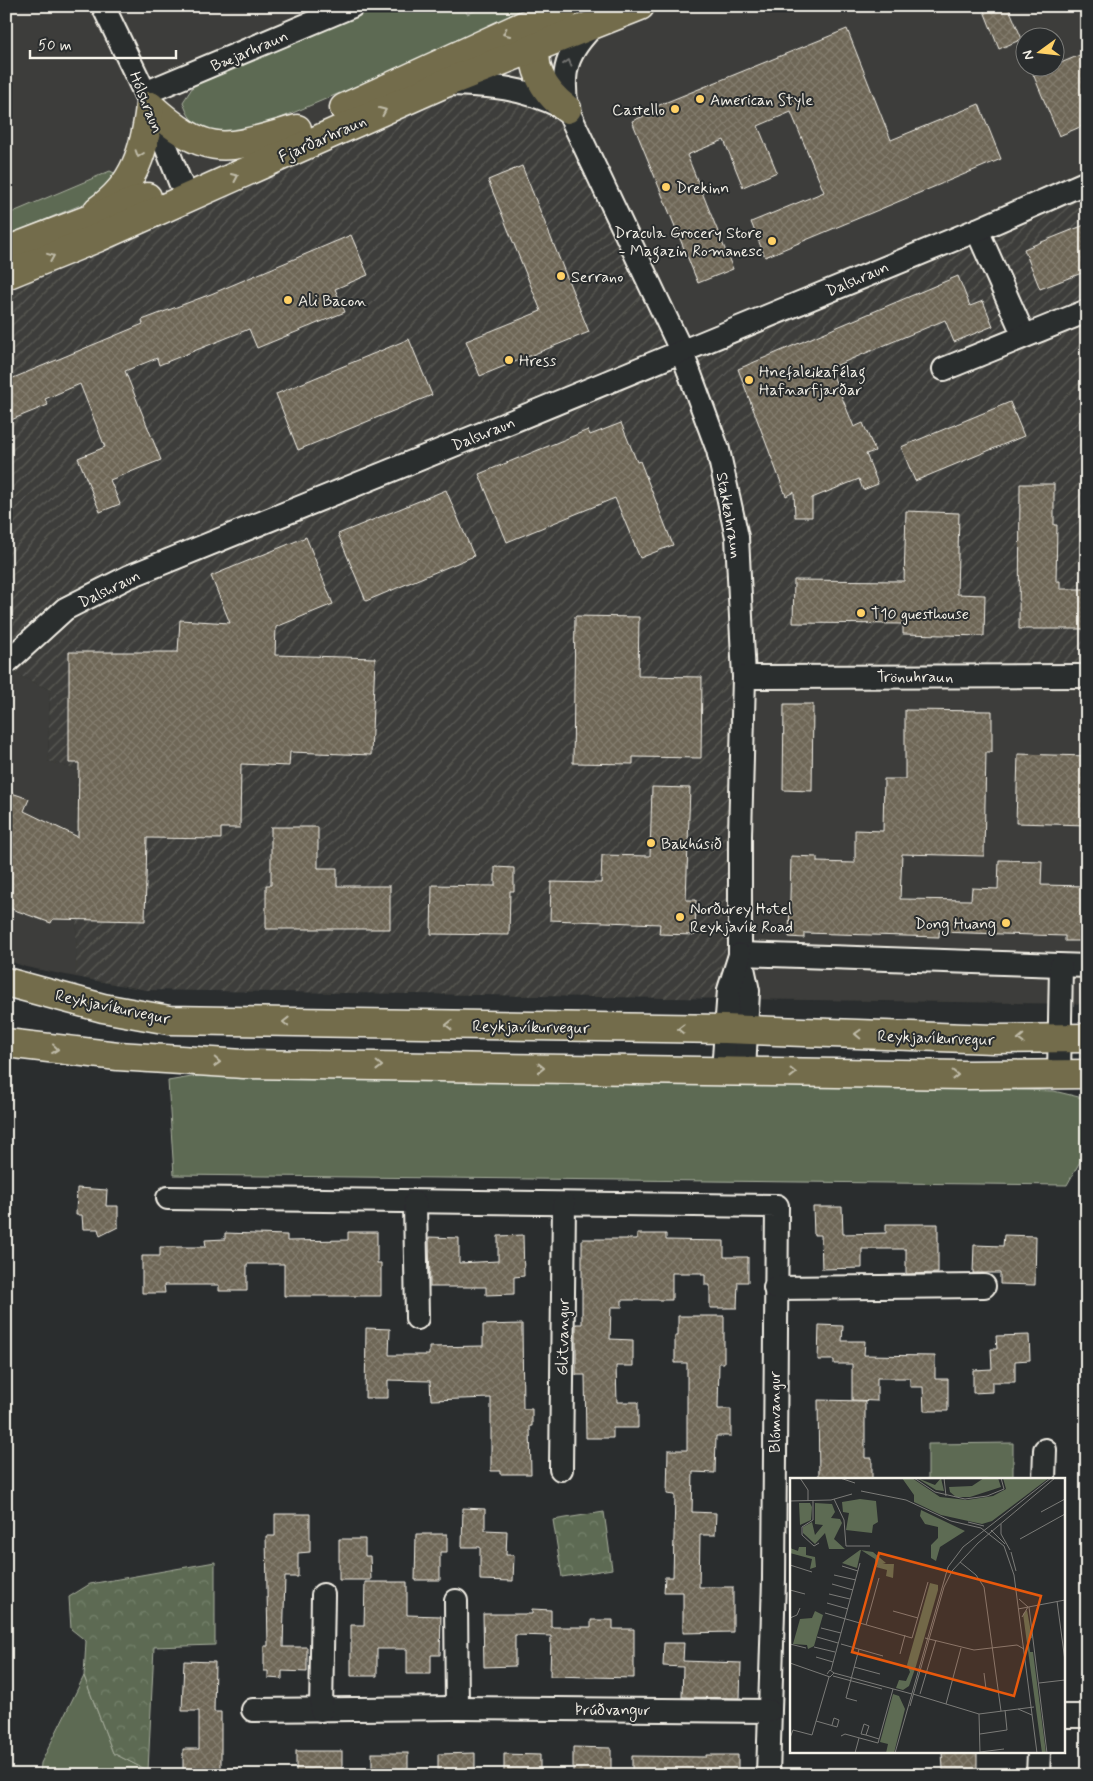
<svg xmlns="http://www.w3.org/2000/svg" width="1093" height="1781" font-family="Mynerve,sans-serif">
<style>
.built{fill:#3e3e3a;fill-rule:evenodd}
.industrial{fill:url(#industrial-furrows)}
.grass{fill:#5d6b53;stroke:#a8ae9e}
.forest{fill:url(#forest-crowns);stroke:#a8ae9e}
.building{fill:url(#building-cross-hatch);stroke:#f4f1e8}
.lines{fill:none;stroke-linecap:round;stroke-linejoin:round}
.minor-casing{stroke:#f4f1e8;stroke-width:26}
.major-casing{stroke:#f4f1e8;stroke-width:31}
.minor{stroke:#2a2d2e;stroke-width:22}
.major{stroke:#736c4b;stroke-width:28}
.oneway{stroke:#c0bca9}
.oneway2{stroke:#71726f}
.poi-dot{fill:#ffd166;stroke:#2a2d2e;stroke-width:2}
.labels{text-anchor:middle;stroke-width:4;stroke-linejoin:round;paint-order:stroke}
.street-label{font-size:16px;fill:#f4f1e8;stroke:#2a2d2e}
.poi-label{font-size:16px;fill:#f4f1e8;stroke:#2a2d2e;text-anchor:start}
.inset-road{fill:none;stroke:#7b7b78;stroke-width:1}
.view{fill:#e8590c;fill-opacity:0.15;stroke:#e8590c;stroke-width:2.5}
.inset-edge{fill:none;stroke:#f4f1e8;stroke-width:2.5}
</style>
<defs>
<pattern id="industrial-furrows" width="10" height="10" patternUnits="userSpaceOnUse" patternTransform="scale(1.25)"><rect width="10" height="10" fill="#3e3e3a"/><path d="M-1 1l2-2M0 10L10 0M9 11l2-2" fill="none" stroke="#5a5a56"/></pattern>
<pattern id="forest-crowns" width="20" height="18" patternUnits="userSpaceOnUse" patternTransform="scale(1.25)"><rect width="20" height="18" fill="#5d6b53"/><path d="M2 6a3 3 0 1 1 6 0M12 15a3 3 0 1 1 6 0" fill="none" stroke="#75816c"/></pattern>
<pattern id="building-cross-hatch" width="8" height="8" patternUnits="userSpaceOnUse" patternTransform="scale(1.25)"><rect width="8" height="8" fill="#6e6656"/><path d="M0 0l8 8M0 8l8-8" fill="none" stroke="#837c6e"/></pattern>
</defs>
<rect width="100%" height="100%" fill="#2a2d2e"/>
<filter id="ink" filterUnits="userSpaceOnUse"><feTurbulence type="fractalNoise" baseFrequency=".02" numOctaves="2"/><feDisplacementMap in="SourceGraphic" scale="10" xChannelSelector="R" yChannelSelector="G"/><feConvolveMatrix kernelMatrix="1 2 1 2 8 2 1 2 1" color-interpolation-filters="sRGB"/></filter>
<g filter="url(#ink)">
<g class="built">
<path d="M6 6H1087V182L679 355 6 262ZM1026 38H1056V68H1026Z"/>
<polygon points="6,669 50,690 48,761 77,770 76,977 26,967 6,960"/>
<polygon points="747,674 1087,674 1087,1004 741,999"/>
</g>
<polygon class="industrial" points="538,32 679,355 1087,182 1087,674 748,674 741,999 146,990 76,977 77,770 48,761 50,690 6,669 6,262"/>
<g class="grass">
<path d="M380 6H464L467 14 486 6H545L236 137C208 132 192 131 183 102L196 82Z"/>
<polygon points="110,171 121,176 107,194 6,236 6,215"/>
<polygon points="215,1073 515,1076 1054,1091 1087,1099 1087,1149 1067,1185 174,1175 168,1081"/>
<polygon points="1013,1443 1013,1480 928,1480 928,1444"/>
<polygon points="84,1676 113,1753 148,1771 140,1775 40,1775 41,1763"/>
</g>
<g class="forest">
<polygon points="604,1512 612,1569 562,1577 553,1520"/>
<polygon points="215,1562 215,1645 154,1647 148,1771 113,1753 84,1676 86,1641 71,1629 69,1597 90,1584"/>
</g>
<g class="building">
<polygon points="982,6 1008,6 1022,39 999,49"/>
<polygon points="847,29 891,140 979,104 1001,159 765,257 751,222 824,192 791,112 758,126 777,172 743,187 724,140 687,155 733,269 698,283 632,121 658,110 657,106"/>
<polygon points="1087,52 1087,124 1059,136 1033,74 1056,68 1056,65"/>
<polygon points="522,166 589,332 480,376 466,341 541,311 488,180"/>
<polygon points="1087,224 1087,271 1040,289 1024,249"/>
<polygon points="351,235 368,275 335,289 345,312 257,348 249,329 159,365 157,358 125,371 161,460 110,480 120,504 100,512 78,458 105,447 80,384 45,399 48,405 6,422 6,381 143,324 142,320 211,294"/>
<polygon points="958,276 970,306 983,301 993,326 954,342 945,320 830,368 854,427 863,423 875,451 866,454 878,484 863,490 859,479 812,498 812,517 795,517 794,492 786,496 738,369"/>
<polygon points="409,339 432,395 298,450 276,394"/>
<polygon points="1010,402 1024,436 915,481 901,447"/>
<polygon points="621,423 637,462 640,461 673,545 640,558 615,498 507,542 479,474 588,430 590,435"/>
<polygon points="1020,484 1054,484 1054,525 1057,525 1056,581 1060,581 1060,589 1087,589 1087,629 1019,629"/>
<polygon points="446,490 474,556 366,601 338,534"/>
<polygon points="906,511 959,513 957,594 985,595 984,636 903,634 903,624 793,623 794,580 904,581"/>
<polygon points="306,537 333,604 276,627 275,655 375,658 371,755 290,752 289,766 241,764 240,828 221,828 221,839 147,838 145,921 53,919 51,923 6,907 6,791 29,799 24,811 78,837 79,763 69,763 69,652 178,652 180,620 230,623 211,576"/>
<polygon points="575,616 639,617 638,676 702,677 701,758 633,757 633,764 573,763"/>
<polygon points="784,704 813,704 812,791 783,790"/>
<polygon points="905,710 992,711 992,752 986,752 984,856 902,854 900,899 971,900 972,888 998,889 999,860 1042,861 1041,885 1087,886 1087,941 1065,941 1065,936 939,932 939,937 804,933 804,938 789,937 791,856 817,857 817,862 855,863 855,830 883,831 884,779 905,779"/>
<polygon points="1018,754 1087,756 1087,825 1016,823"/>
<polygon points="652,787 690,788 686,900 696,900 695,935 659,934 660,924 550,920 551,882 601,883 602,855 650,856"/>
<polygon points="271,827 318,827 318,868 337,868 337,886 390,886 390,929 266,929 266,885 271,885"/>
<polygon points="495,867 514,868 514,891 510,891 509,935 431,934 432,885 495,886"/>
<polygon points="77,1188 107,1190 106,1206 118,1206 118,1227 100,1236 98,1229 83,1229 82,1215 76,1215"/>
<polygon points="813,1207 842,1207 843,1234 886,1233 886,1224 938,1224 938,1273 906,1274 906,1249 862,1249 862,1268 822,1269 821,1235 814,1235"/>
<polygon points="348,1232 377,1232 377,1263 381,1263 381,1296 284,1296 284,1264 247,1264 247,1291 219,1291 219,1285 164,1285 165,1293 142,1293 142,1256 160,1256 160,1247 206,1247 205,1240 225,1239 225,1233 287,1235 287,1241 348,1240"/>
<polygon points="637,1234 666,1234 666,1240 724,1241 724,1257 748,1257 748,1282 738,1282 737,1308 710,1308 710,1285 705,1285 705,1275 702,1275 702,1273 672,1273 672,1300 622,1300 622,1307 611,1307 610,1339 633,1340 633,1366 616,1366 617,1402 638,1402 638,1428 613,1428 613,1438 586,1438 585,1375 576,1375 576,1324 582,1324 582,1239 637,1239"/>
<polygon points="523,1235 524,1276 514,1277 514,1294 486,1295 486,1287 430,1287 429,1237 459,1238 459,1263 498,1261 498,1236"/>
<polygon points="1004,1235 1036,1236 1035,1285 1000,1284 1000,1273 973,1273 974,1245 1003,1246"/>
<polygon points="678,1316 724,1316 724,1363 719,1363 718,1409 731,1409 731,1436 716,1436 715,1473 693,1472 692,1512 716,1513 715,1535 700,1535 699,1587 733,1587 733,1632 683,1633 683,1592 664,1592 665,1577 673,1577 675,1495 667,1494 668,1450 687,1450 687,1363 675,1363 675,1336 678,1336"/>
<polygon points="522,1324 523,1409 532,1409 532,1426 530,1426 531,1474 500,1474 500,1471 491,1471 491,1398 431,1400 430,1381 388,1380 388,1398 365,1398 366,1328 390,1329 389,1355 429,1355 429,1347 483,1346 483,1325"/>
<polygon points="819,1325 843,1326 842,1341 865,1341 864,1355 935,1356 935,1379 948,1379 948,1411 924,1411 923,1387 910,1387 910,1378 877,1378 877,1401 852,1400 852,1364 834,1364 834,1360 818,1360"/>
<polygon points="1029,1335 1030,1360 1015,1361 1015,1382 992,1382 992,1392 973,1393 973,1370 992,1369 991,1349 997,1349 996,1336"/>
<polygon points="818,1400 865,1401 865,1458 872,1458 872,1480 819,1480"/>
<polygon points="463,1508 485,1509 485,1530 507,1531 506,1555 514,1555 513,1581 480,1580 480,1547 462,1547"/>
<polygon points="275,1514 310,1514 310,1552 298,1553 298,1577 285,1577 283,1647 307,1647 307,1672 282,1671 282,1679 268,1678 268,1671 264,1671 264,1646 268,1646 266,1536 275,1536"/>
<polygon points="416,1534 447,1534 447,1552 440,1552 440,1580 415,1580"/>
<polygon points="339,1539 365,1539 365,1556 370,1556 371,1580 339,1580"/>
<polygon points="365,1582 407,1582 407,1615 441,1616 440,1655 431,1655 431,1674 407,1674 407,1649 377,1649 377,1676 351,1676 351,1625 364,1625"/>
<polygon points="532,1609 551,1610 551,1627 591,1627 591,1620 613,1620 613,1629 634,1629 634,1678 550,1676 551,1636 515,1635 515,1666 484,1667 483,1614 532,1614"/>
<polygon points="664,1643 684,1643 683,1661 741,1663 740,1698 682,1697 683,1667 663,1666"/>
<polygon points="184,1661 215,1662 214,1712 221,1712 221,1775 183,1775 183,1749 199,1749 199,1711 182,1711"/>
<polygon points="573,1747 611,1748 611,1770 597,1770 597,1775 573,1775"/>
<rect x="296" y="1751" width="46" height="24"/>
<polygon points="942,1752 977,1752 977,1769 943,1770"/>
<rect x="372" y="1753" width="36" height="22"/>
<polygon points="475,1753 475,1775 438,1775 438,1754"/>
<polygon points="504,1754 540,1755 540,1775 504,1775"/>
<polygon points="706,1755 738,1755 738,1775 632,1775 632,1756 706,1757"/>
</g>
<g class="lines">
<g class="minor-casing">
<g id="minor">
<polyline points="103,6 145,93 180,182 190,197"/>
<path d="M594 25C566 53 561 71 567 109L681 350 718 450 737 537 744 677 740 836V954L748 991 744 1072"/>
<path d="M447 84C490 85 522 87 562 107"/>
<polyline points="145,93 352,6"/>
<polyline points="977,230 1024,336"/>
<polyline points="944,369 1087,311"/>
<polyline points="6,663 65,609 128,577 491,430 977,230 1087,182"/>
<polyline points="744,677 1087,676"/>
<polyline points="740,954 1087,966"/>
<polyline points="723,1071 729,990 740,955"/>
<polyline points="1059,1075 1061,966"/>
<polyline points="168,1198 777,1206 774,1579 768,1775"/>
<polyline points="415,1203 417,1318"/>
<polyline points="775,1288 984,1286"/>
<polyline points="561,1469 564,1204"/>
<polyline points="1044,1480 1045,1450"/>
<polyline points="456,1601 457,1708"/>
<polyline points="253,1710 457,1708 769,1711"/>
<polyline points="321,1710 323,1595"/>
<polyline points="1064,1716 1087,1716"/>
<polyline points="1038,1775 1039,1752"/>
</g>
</g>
<g class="major-casing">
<g id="major">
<path d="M542 34C525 62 544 92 567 109"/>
<path d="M150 106C210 160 225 149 297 129"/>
<polyline points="344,108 566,6"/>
<path d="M98 210C135 185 145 149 150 106"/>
<polyline points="6,251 147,197"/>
<polyline points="6,275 97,238 443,84 640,6"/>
<polyline points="6,982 103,1008 169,1020 725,1029 993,1039 1087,1038"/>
<polyline points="6,1043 118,1056 244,1064 964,1075 1087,1074"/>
</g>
</g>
<use href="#minor" class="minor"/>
<use href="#major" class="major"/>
</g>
<defs><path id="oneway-chevron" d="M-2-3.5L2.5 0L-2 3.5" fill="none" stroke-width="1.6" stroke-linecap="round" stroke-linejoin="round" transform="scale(1.25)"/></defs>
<g class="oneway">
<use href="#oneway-chevron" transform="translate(506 33) rotate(155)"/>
<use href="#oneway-chevron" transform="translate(383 111) rotate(-24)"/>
<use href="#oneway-chevron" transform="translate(139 154) rotate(108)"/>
<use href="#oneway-chevron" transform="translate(235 177) rotate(-24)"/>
<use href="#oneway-chevron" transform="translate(51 257) rotate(-22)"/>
<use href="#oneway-chevron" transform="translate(286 1022) rotate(-179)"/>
<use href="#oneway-chevron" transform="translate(449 1025) rotate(-179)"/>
<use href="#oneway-chevron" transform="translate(681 1029) rotate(-179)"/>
<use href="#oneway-chevron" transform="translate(858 1034) rotate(-178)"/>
<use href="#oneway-chevron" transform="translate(1021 1039) rotate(178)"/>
<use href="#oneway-chevron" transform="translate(55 1049) rotate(6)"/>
<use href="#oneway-chevron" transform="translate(217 1062) rotate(3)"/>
<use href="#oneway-chevron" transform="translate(379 1066) rotate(1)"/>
<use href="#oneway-chevron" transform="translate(541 1068) rotate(1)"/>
<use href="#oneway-chevron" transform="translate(793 1073) rotate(1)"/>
<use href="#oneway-chevron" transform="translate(955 1075) rotate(1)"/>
</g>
<use class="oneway2" href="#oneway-chevron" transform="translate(568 63) rotate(-73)"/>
</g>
<g class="poi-dot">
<circle cx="700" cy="99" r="5"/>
<circle cx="675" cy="109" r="5"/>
<circle cx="666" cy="187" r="5"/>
<circle cx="772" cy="241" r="5"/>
<circle cx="561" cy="276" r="5"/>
<circle cx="288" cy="300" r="5"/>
<circle cx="509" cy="360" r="5"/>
<circle cx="749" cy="380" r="5"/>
<circle cx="861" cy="613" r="5"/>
<circle cx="651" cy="843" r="5"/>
<circle cx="680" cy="917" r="5"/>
<circle cx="1006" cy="923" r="5"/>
</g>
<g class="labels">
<g class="street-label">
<text transform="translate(249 50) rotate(-23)" y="6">Bæjarhraun</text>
<text transform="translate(147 102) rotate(68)" y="6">Hólshraun</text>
<text transform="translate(322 138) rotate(-24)" y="6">Fjarðarhraun</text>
<text transform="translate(857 278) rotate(-23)" y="6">Dalshraun</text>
<text transform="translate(483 433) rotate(-22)" y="6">Dalshraun</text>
<text transform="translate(730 515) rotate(80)" y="6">Stakkahraun</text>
<text transform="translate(109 588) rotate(-26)" y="6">Dalshraun</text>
<text x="915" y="682">Trönuhraun</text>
<text transform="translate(113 1006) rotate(12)" y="6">Reykjavíkurvegur</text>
<text transform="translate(531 1026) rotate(1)" y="6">Reykjavíkurvegur</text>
<text transform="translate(936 1037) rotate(2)" y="6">Reykjavíkurvegur</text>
<text transform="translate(562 1337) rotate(-89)" y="6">Glitvangur</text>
<text transform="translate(774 1412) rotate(-90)" y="6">Blómvangur</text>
<text x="613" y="1715">Þrúðvangur</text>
</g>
<g class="poi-label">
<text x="710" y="105">American Style</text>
<text x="665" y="115" text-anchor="end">Castello</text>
<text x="676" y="193">Drekinn</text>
<text x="762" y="238" text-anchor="end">Dracula Grocery Store<tspan x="762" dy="18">- Magazin Romanesc</tspan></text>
<text x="571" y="282">Serrano</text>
<text x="298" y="306">Ali Bacon</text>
<text x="519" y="366">Hress</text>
<text x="759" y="377">Hnefaleikafélag<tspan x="759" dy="18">Hafnarfjarðar</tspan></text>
<text x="871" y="619">T10 guesthouse</text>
<text x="661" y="849">Bakhúsið</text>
<text x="690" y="914">Norðurey Hotel<tspan x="690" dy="18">Reykjavík Road</tspan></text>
<text x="996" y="929" text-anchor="end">Dong Huang</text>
</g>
</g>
<g transform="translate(790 1478)">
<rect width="275" height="275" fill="#2a2d2e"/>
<path d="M112 0H122L150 19 177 22 203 18 216 11 213 0H259L202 43 192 46 151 37 124 24V17ZM127 0 145 7 151 0 154 13 146 12ZM194 0H208L211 9 180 19H166L160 14 159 9 182 8ZM131 32 175 53 150 69 146 83 141 80V67L148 60V49L135 46 130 38ZM70 72 83 74 96 85 86 88 85 81 71 72 67 90 52 85ZM140 105 148 107V112L126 188 119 208 113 212 106 210 109 202 116 203 120 194 117 187ZM237 132 242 160 238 161 240 174H243L256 275H252L233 136ZM25 133 33 137 24 168 18 171 17 167 3 166 10 141 22 140ZM103 216 109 218 115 231 104 275H96L98 266 90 264Z" fill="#5d6b53"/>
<path d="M70 21 86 23 88 44 83 47 82 55 56 52 59 35 53 34 52 24ZM9 25H20L22 29 21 42 10 47ZM25 25 42 26 45 34 41 40 50 41 52 45 44 61 55 71H39L35 55 25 66 13 55V49L22 44 25 57 33 47 25 46ZM9 69H16V77L25 79 26 89 20 91 22 81 0 75V70L8 73ZM89 86H104L103 100 96 98 97 92 86 89Z" fill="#5d6b53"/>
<path class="inset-road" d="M10 0 18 12V23M50 0 65 5M124 0 145 14 175 21 197 18 214 11 211 0M154 0 156 18M71 13 116 22 161 43 191 50 214 68 224 97 247 275M44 21 54 42 56 68H80M0 23 41 22 62 16M23 23V42L12 49V57L24 68 29 65M251 34 275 21M178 44 194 48M211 46V56L220 72M201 52 215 66M230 61 275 36M221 74 226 93M170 84 186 97 194 109 211 233M0 87 22 94M52 88 68 93M44 97 66 102M42 106 63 112M0 112 15 116M39 116 60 121M229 121 238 129 232 139M267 123 275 183M37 125 58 131M239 129 257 275M228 131 275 122M103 133 128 140M35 135 122 160 138 104M0 140 7 137 10 130M76 147 89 100M31 150 51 155M27 159 48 165M135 160 184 172 227 167 234 171M0 166 16 170M51 166 93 178M24 169 45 174M110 176 115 157M26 179 43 184M0 185 40 199 44 195 40 192 37 196M64 189 90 196M41 192 70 85M44 195 122 216M194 195 196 211M43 198 92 211M249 205 275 202M123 216 189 236 244 229M130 216 146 162M67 223 56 220 69 171M156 226 171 170M120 228 154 109 162 93 188 65 265 0M228 231 242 237M189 236 190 275M26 243 47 249 49 242 44 240 42 247M190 256 217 252 215 232M76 257 71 256 74 246 79 248 76 257 89 261M51 258 55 256 88 265 103 211M0 260 3 252 22 257 39 199M190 274 214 271M65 275 69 260M105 275 158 89 173 69 261 0"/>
<path class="view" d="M89 75 251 118 224 218 62 174Z"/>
<rect width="275" height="275" class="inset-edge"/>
</g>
<rect width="1093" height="1781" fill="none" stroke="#2a2d2e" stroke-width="25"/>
<rect x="12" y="12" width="1068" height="1756" fill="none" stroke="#f4f1e8" stroke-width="2" filter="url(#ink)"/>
<g transform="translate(1040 52) rotate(255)"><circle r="24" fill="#2a2d2e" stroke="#7b7b78"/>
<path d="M0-4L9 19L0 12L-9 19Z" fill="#ffd166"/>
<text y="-8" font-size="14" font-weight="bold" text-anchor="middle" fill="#f4f1e8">N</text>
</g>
<path d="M30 50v8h146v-8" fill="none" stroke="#f4f1e8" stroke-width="2.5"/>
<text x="38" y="50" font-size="15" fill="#f4f1e8" stroke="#2a2d2e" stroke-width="4" paint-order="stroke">50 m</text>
</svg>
